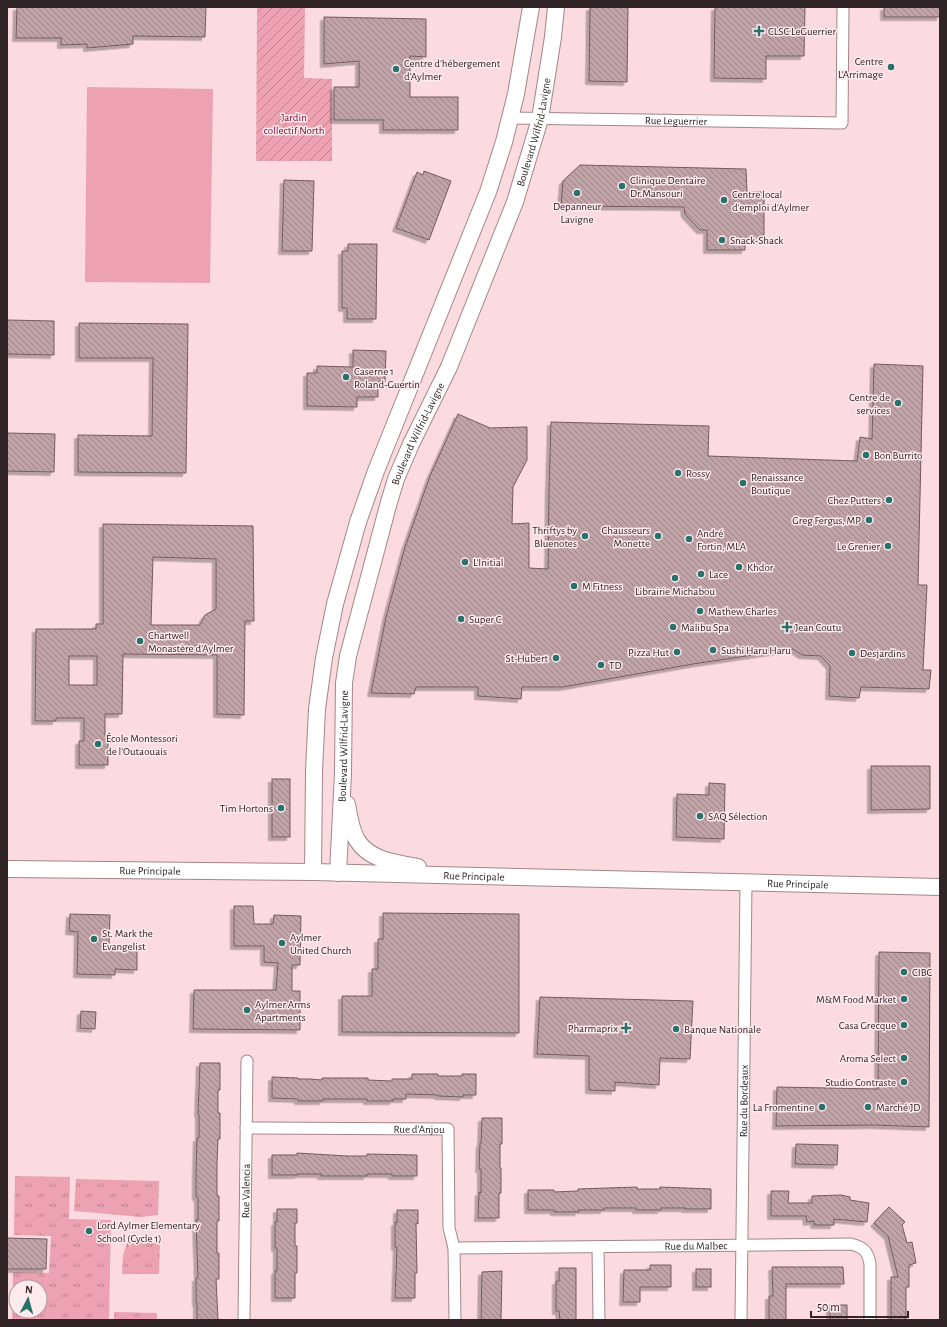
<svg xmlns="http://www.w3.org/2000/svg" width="947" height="1327" font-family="'Alegreya Sans',sans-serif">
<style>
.grass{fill:#eca2b0}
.park{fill:url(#park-tufts);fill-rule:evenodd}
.garden{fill:url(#garden-furrows)}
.building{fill:url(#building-back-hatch);stroke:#755a5e;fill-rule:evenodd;filter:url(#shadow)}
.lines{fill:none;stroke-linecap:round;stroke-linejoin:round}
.street-casing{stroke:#a3868a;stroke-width:13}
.secondary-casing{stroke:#a3868a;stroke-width:18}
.street{stroke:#fff;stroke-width:11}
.secondary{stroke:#fff;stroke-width:16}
.poi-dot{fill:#29726b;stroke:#ffebee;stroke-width:1.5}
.labels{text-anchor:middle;stroke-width:3;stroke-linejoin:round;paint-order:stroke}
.poi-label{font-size:11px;fill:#302426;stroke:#ffebee;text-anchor:start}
.park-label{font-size:11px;fill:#760a32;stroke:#ffebee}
.street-label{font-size:11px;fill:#302426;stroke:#ffebee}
</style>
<defs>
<pattern id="park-tufts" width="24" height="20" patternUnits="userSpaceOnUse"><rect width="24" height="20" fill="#eca2b0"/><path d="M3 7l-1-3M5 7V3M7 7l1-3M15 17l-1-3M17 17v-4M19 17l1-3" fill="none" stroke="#c0848f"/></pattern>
<pattern id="garden-furrows" width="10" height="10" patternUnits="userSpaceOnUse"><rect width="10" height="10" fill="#eca2b0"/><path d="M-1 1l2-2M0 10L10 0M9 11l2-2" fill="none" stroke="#c0848f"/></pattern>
<pattern id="building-back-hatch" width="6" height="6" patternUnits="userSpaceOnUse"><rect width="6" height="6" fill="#c0a2a7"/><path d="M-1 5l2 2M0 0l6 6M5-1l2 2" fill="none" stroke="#9c8488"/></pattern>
<filter id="shadow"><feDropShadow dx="-3.5" dy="3.5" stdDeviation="0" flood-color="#0004"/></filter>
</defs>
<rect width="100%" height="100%" fill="#fbdbe0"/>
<polygon class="grass" points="87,87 213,89 210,283 85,282"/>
<g class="park">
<path d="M15 1176 70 1177 69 1219 111 1220 109 1320H12L13 1272 49 1273 51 1236 14 1235ZM16 1287H40V1311H16Z"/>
<polygon points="76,1179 159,1181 158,1215 141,1217 74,1211"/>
<polygon points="127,1243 160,1243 159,1274 122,1274 123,1255"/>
<polygon points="114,1312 157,1313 157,1320 114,1320"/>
</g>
<polygon class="garden" points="257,7 305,7 304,78 332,79 332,161 256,161"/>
<g class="building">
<polygon points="17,7 206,7 205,37 133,36 133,44 87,48 87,44 61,45 61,38 16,38"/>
<polygon points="590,7 628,7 627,82 589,81"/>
<polygon points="715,7 805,7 804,56 766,56 766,79 714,78"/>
<rect x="884" y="7" width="56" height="10"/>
<polygon points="324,17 426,19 426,57 410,56 410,97 458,97 458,130 383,130 383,120 334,120 334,87 359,87 359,61 324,64"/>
<polygon points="580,165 746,169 747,192 764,192 764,240 745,240 745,250 707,250 707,230 700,230 685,214 684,207 561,206 563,181"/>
<polygon points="424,171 451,181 429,240 396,228 417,172 423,175"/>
<polygon points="284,180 314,181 312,251 282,251"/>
<polygon points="348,244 377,244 376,319 347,319 347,308 342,308 342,251 348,251"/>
<polygon points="7,320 54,321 54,355 7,354"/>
<polygon points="79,323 188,324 186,473 78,472 78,435 152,436 153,358 79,358"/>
<polygon points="353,350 386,351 385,382 378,382 378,397 357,397 357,407 307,406 307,373 317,373 317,366 353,367"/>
<polygon points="874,364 923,366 918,585 927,585 923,670 931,670 929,689 861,687 859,698 829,696 830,666 821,656 802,655 793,649 693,664 563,687 522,687 521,699 478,696 478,687 416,687 414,694 371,693 386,617 405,547 430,476 458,414 490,428 527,427 527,460 513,487 512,524 529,523 529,568 548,569 549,489 551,422 709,426 708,456 857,461 860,437 872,439"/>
<polygon points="7,433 55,434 54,472 7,471"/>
<path d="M103 524 253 526 254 621H245L244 715 217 714V655L123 654 122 714H105V736H108V765H79V741H84V718H56V721H35L36 629H96V624H103ZM153 557 216 559V609L205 615 200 625H151ZM69 656H97V685H69Z"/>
<polygon points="871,766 930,766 930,809 871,810"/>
<rect x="272" y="779" width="18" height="58"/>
<polygon points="709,783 725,784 724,839 676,837 677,794 709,795"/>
<polygon points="234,906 253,906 254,924 273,924 274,915 301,916 300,965 292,965 292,991 300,991 300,1030 193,1029 194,990 276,990 278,963 264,962 264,946 234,946"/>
<polygon points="383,913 519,914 519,1033 342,1032 342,996 372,996 372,969 378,969 378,939 383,939"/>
<polygon points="70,914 110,915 109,945 137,946 137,970 115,969 115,975 77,974 78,932 69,931"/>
<polygon points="879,952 930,953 929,1127 875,1125 776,1126 777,1087 878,1089"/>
<polygon points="540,997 693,1001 690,1059 660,1058 659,1085 615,1082 615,1091 589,1090 589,1056 537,1054"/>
<polygon points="81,1011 96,1012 95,1029 80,1028"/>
<polygon points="200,1063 220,1063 220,1090 218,1090 218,1113 220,1113 220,1139 218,1139 217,1164 217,1196 219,1196 219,1221 217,1221 217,1253 219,1253 219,1279 216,1279 218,1320 197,1320 197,1303 196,1303 196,1278 198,1278 196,1220 198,1220 198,1197 196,1197 196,1170 197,1138 199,1138 199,1114 198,1114"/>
<polygon points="412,1074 438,1074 438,1076 462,1076 462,1074 476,1074 476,1095 463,1095 463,1097 438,1096 438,1095 406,1094 406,1099 393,1099 393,1101 367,1101 367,1099 323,1099 323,1101 298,1101 298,1099 272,1098 272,1077 298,1078 298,1079 310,1079 322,1080 322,1078 368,1078 368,1080 392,1081 392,1079 412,1079"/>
<polygon points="482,1118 502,1118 502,1144 500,1144 500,1168 501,1168 501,1193 499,1193 499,1218 478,1218 479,1192 481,1193 481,1169 479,1169 480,1143 481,1143"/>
<polygon points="796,1144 838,1145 837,1165 795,1164"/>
<polygon points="297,1153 347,1156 367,1156 367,1154 417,1155 417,1176 392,1176 392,1174 367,1174 367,1176 321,1176 321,1174 298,1174 298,1175 272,1175 272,1155 297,1155"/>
<polygon points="637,1187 637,1189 660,1189 660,1187 711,1189 711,1209 685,1209 685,1208 661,1208 661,1210 636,1210 636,1208 604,1208 604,1210 578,1210 579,1212 554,1212 554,1210 528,1210 528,1190 554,1190 554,1192 578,1191 578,1189"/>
<polygon points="771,1191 789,1191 788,1203 812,1203 812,1196 841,1195 850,1197 850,1200 869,1203 867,1222 834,1219 834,1225 814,1225 814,1221 807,1222 806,1216 771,1216"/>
<polygon points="889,1207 905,1222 902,1225 907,1243 912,1242 916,1263 909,1265 909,1287 906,1287 906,1320 891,1320 891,1277 898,1277 888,1236 874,1223"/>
<polygon points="277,1209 297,1209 297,1223 295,1223 295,1246 297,1246 297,1273 295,1273 295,1298 275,1298 275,1271 277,1271 277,1248 275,1248 275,1222 277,1222"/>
<polygon points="397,1210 418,1210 418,1224 416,1223 417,1273 415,1273 415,1298 395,1298 397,1247 395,1247 395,1222 397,1223"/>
<polygon points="7,1238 47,1239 46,1269 7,1269"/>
<polygon points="650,1265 671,1265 671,1287 640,1287 640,1302 623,1302 624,1270 650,1270"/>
<polygon points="772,1267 843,1267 844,1284 786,1284 786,1320 769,1320 769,1296 773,1296"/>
<polygon points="559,1268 576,1268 576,1320 560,1320 559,1311 556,1311 556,1281 559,1281"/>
<rect x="696" y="1269" width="15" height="18"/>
<polygon points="502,1271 501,1320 481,1320 482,1272"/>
<rect x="830" y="1305" width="17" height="15"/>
</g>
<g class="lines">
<g class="street-casing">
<g id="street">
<path id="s1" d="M510 118 842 123 843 7"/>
<path id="s2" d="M246 1128 448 1129 449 1228 454 1248 455 1320"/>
<polyline points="598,1247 599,1320"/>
<path id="s3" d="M454 1248 851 1244C863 1247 868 1251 870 1264V1320"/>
<path id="s4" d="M244 1320 247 1061"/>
<path id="s5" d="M741 1320 746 883"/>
</g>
</g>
<g class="secondary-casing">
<g id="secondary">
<path d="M347 804C349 816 351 830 357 840 370 861 397 863 418 867"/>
<path id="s6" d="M7 869 313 872 940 887"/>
<polyline points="313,872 314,771 317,709 324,658 335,604 358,522 376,471 488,192 504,142 516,94 531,7"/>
<path id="s7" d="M338 873 343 773 344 683 348 656 389 502 396 479 411 444 449 367 515 202 540 119 553 37 556 7"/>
</g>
</g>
<use href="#street" class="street"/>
<use href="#secondary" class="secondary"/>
</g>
<g class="poi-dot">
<path d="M757 25h4v4h4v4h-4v4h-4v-4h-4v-4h4z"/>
<circle cx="891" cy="67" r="4"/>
<circle cx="396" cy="69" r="4"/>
<circle cx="622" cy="186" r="4"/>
<circle cx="577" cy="193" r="4"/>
<circle cx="724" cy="200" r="4"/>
<circle cx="722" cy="240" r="4"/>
<circle cx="346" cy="377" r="4"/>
<circle cx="898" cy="403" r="4"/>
<circle cx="866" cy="455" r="4"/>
<circle cx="678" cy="473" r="4"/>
<circle cx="743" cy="483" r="4"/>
<circle cx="889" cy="500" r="4"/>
<circle cx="869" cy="520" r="4"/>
<circle cx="585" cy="536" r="4"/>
<circle cx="658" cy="536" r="4"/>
<circle cx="689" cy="539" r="4"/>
<circle cx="888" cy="546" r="4"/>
<circle cx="465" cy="562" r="4"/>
<circle cx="739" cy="567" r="4"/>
<circle cx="701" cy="574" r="4"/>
<circle cx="675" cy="578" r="4"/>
<circle cx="574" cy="586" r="4"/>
<circle cx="700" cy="611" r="4"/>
<circle cx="461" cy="619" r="4"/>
<circle cx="673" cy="627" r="4"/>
<path d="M785 621h4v4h4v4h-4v4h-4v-4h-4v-4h4z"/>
<circle cx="140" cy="641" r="4"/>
<circle cx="713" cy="650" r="4"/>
<circle cx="677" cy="652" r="4"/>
<circle cx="852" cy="653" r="4"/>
<circle cx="556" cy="658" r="4"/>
<circle cx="601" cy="665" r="4"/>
<circle cx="98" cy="744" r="4"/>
<circle cx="281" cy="808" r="4"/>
<circle cx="700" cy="816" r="4"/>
<circle cx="94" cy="939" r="4"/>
<circle cx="282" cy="943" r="4"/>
<circle cx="904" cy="972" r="4"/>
<circle cx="904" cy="999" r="4"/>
<circle cx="247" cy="1010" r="4"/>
<circle cx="904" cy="1025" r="4"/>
<path d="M624 1022h4v4h4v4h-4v4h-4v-4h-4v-4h4z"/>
<circle cx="676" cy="1029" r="4"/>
<circle cx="904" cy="1058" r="4"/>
<circle cx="904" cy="1082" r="4"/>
<circle cx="822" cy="1107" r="4"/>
<circle cx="868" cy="1107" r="4"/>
<circle cx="89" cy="1231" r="4"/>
</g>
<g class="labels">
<g class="poi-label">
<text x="768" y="35">CLSC LeGuerrier</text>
<text x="883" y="65" text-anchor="end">Centre<tspan x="883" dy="13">L'Arrimage</tspan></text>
<text x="404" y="67">Centre d’hébergement<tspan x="404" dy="13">d’Aylmer</tspan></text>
<text x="630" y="184">Clinique Dentaire<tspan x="630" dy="13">Dr.Mansouri</tspan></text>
<text x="732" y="198">Centre local<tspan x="732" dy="13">d'emploi d'Aylmer</tspan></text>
<text x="577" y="210" text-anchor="middle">Depanneur<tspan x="577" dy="13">Lavigne</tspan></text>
<text x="730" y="244">Snack-Shack</text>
<text x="354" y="375">Caserne 1<tspan x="354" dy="13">Roland-Guertin</tspan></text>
<text x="890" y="401" text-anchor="end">Centre de<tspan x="890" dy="13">services</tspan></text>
<text x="874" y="459">Bon Burrito</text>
<text x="686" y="477">Rossy</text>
<text x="751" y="481">Renaissance<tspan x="751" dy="13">Boutique</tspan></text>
<text x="881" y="504" text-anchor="end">Chez Putters</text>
<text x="861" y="524" text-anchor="end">Greg Fergus, MP</text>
<text x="577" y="534" text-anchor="end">Thriftys by<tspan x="577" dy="13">Bluenotes</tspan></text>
<text x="650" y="534" text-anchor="end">Chausseurs<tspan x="650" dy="13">Monette</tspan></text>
<text x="697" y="537">André<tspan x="697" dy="13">Fortin, MLA</tspan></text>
<text x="880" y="550" text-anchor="end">Le Grenier</text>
<text x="473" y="566">L'Initial</text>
<text x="747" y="571">Khdor</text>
<text x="709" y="578">Lace</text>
<text x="582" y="590">M Fitness</text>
<text x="675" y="595" text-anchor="middle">Librairie Michabou</text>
<text x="708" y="615">Mathew Charles</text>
<text x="469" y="623">Super C</text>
<text x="681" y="631">Malibu Spa</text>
<text x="795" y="631">Jean Coutu</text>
<text x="148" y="639">Chartwell<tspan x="148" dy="13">Monastère d'Aylmer</tspan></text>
<text x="721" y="654">Sushi Haru Haru</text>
<text x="669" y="656" text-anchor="end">Pizza Hut</text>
<text x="860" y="657">Desjardins</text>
<text x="548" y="662" text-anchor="end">St-Hubert</text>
<text x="609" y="669">TD</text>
<text x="106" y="742">École Montessori<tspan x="106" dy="13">de l'Outaouais</tspan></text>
<text x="273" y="812" text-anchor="end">Tim Hortons</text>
<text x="708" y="820">SAQ Sélection</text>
<text x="102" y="937">St. Mark the<tspan x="102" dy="13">Evangelist</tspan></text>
<text x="290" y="941">Aylmer<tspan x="290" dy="13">United Church</tspan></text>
<text x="912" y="976">CIBC</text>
<text x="896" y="1003" text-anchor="end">M&amp;M Food Market</text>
<text x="255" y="1008">Aylmer Arms<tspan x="255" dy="13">Apartments</tspan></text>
<text x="896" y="1029" text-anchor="end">Casa Grecque</text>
<text x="618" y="1032" text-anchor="end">Pharmaprix</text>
<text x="684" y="1033">Banque Nationale</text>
<text x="896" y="1062" text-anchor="end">Aroma Select</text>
<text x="896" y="1086" text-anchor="end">Studio Contraste</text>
<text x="814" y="1111" text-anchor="end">La Fromentine</text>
<text x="876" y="1111">Marché JD</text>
<text x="97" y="1229">Lord Aylmer Elementary<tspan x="97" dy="13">School (Cycle 1)</tspan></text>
</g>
<g class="park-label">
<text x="294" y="121">Jardin<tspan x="294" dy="13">collectif North</tspan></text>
</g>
<g class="street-label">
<text dy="4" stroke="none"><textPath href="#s1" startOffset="166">Rue Leguerrier</textPath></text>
<text dy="4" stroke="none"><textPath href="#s7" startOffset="775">Boulevard Wilfrid-Lavigne</textPath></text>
<text dy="4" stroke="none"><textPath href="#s7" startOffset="451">Boulevard Wilfrid-Lavigne</textPath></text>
<text dy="4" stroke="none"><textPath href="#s7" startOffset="127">Boulevard Wilfrid-Lavigne</textPath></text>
<text dy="4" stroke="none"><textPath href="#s6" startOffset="143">Rue Principale</textPath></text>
<text dy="4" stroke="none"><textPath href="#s6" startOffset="467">Rue Principale</textPath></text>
<text dy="4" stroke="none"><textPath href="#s6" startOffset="791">Rue Principale</textPath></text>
<text dy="4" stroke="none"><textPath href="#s5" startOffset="219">Rue du Bordeaux</textPath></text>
<text dy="4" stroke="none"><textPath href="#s2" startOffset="173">Rue d'Anjou</textPath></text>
<text dy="4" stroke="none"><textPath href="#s4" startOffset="129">Rue Valencia</textPath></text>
<text dy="4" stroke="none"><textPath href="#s3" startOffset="242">Rue du Malbec</textPath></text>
</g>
</g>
<rect width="947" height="1327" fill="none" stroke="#302426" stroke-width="16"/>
<g transform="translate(28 1299) rotate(6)"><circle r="19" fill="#ffebee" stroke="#ac9b9e"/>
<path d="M0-3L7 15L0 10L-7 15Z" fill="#29726b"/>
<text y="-6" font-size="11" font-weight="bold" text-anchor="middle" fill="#302426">N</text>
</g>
<path d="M811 1311v6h97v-6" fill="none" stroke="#302426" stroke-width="2"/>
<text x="817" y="1311" font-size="12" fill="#302426" stroke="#ffebee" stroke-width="3" paint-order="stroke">50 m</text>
</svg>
